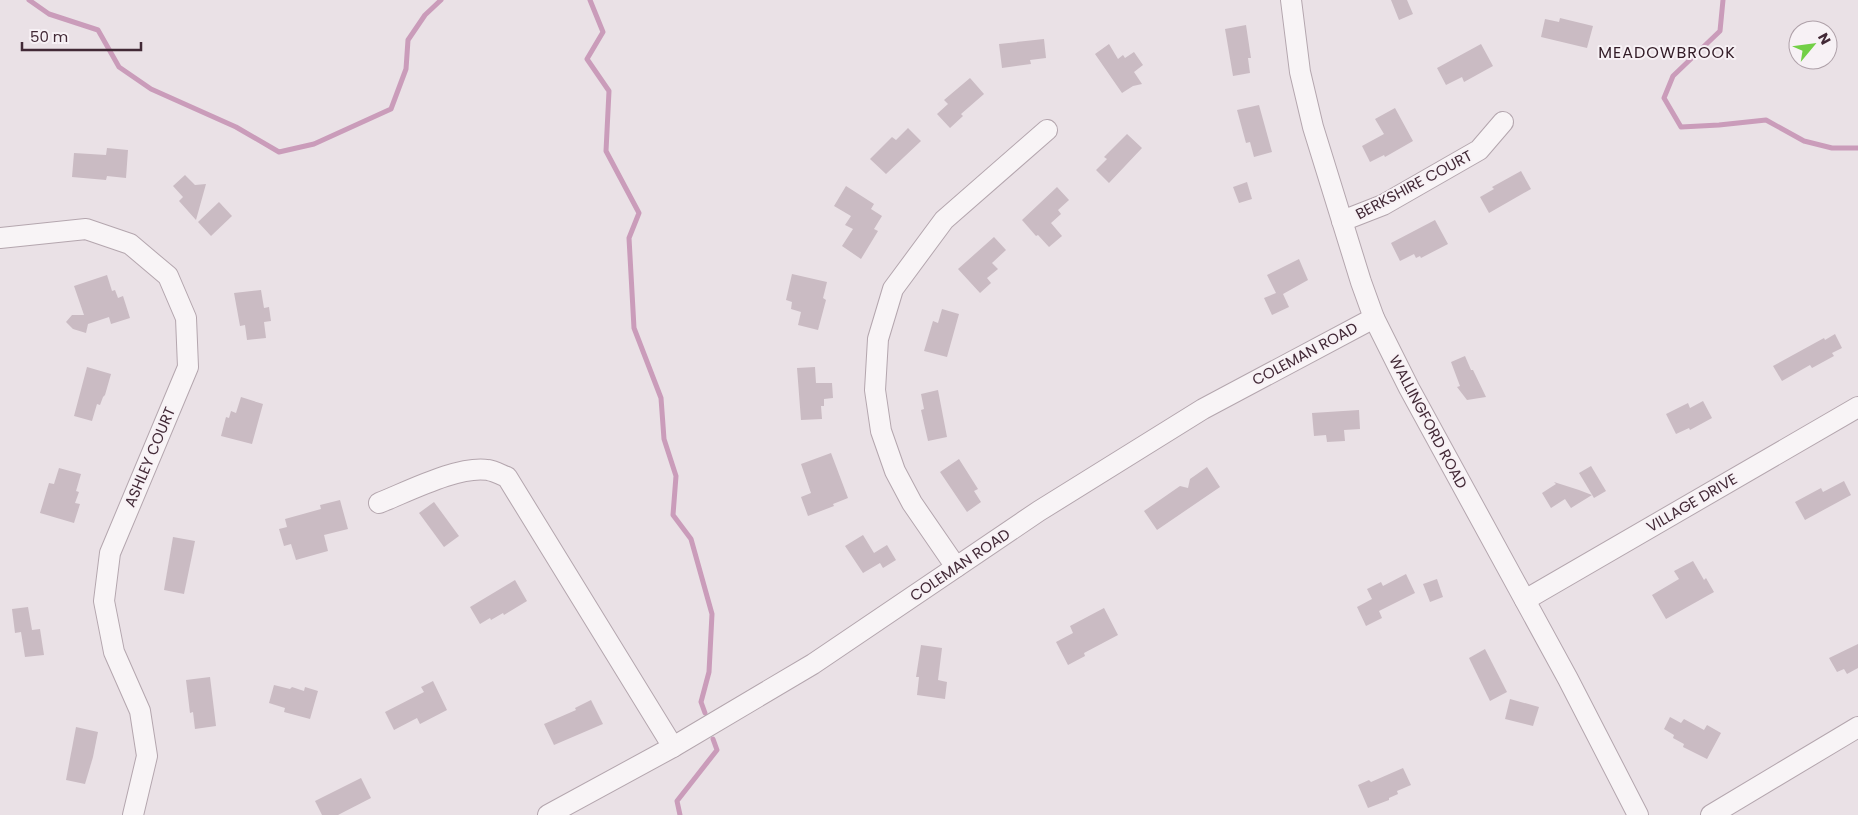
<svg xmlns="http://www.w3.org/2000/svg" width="1858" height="815" font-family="Poppins,sans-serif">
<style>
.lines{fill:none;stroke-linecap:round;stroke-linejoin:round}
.stream{stroke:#ca9cba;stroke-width:5}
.building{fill:#cabbc3}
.minor-casing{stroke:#b4a6ae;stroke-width:22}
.minor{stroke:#f8f4f6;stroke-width:20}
.labels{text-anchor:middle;stroke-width:4;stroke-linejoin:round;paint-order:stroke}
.street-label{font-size:15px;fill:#422936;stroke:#f7f1f5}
.neighbourhood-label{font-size:16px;letter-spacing:1px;fill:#331c27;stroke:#f7f1f5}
</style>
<rect width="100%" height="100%" fill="#eae1e6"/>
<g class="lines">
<g class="stream">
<polyline points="29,0 49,14 98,30 119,67 151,89 236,127 279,152 314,144 391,109 406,69 408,40 425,15 441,0"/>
<polyline points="590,0 603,32 587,59 609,91 606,151 639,213 629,238 634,328 661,398 664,439 676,476 673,515 691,539 712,614 709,672 701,702 705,713"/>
<polyline points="1723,0 1720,31 1673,76 1664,98 1681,127 1719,125 1766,120 1804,141 1832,148 1858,148"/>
<polyline points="680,815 677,801 717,750 713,739"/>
</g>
</g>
<g class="building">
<polygon points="1391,0 1407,0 1413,14 1399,20"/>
<polygon points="1560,18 1593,26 1587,48 1541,37 1545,19 1559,22"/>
<polygon points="1246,25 1251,58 1248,58 1250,73 1233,76 1225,29"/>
<polygon points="1044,39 1046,58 1030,60 1031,64 1002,68 999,44"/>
<polygon points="1109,44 1118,59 1123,55 1125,58 1134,52 1143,65 1134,72 1142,84 1133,86 1122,93 1095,54"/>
<polygon points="1481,44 1493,66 1464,82 1462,77 1446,85 1437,68"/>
<polygon points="970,78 984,94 961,114 963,116 950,128 937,114 948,104 944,100"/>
<polygon points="1259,105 1272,152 1254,157 1250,142 1246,143 1237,110"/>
<polygon points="1395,108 1413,141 1385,157 1384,155 1370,162 1362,146 1384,134 1375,119"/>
<polygon points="908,128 921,141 886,174 870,159 892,137 896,140"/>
<polygon points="1127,134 1142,148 1109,183 1096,170 1107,159 1104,157"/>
<polygon points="107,148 128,150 126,178 107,176 106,180 72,177 74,153 106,155"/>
<polygon points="1521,171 1531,189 1489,213 1480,197 1494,189 1492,187"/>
<polygon points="185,175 195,185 206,184 196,220 179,201 183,197 173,186"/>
<polygon points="1247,182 1252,199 1239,203 1233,187"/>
<polygon points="846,186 874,204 871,209 882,216 874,229 878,231 861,259 842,246 853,229 845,225 851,216 834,206"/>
<polygon points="1057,187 1069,200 1058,210 1061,214 1051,223 1062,236 1049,247 1038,235 1036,236 1022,220"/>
<polygon points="219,202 232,216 211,236 198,222"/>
<polygon points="1435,220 1448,244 1421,258 1420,256 1416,258 1414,254 1400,261 1391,243"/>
<polygon points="994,237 1006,250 992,263 998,269 987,278 991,283 980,293 958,269"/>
<polygon points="1299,259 1308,280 1283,294 1289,307 1272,315 1264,298 1276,293 1267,275"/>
<polygon points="792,274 827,282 823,298 826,300 818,330 798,325 801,312 791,309 792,302 786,300"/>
<polygon points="107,275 112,291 115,290 118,298 123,296 130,318 111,324 109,317 88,324 86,333 73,329 66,322 72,315 84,315 74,286"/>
<polygon points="261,290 264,308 269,307 271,321 264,322 266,338 247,340 245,325 240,326 234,293"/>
<polygon points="942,309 959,314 947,357 924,351 933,321 938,323"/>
<polygon points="1835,334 1842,348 1832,353 1834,356 1812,368 1810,365 1782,381 1773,366 1824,338 1825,340"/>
<polygon points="1465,356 1471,370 1473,370 1486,397 1467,400 1457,387 1460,386 1451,362"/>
<polygon points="87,367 111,374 105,395 103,397 100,405 97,404 92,421 74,416"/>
<polygon points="815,367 816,383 832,383 833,398 824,399 824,406 821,406 822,419 801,420 797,368"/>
<polygon points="938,390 947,437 928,441 921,410 924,409 921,394"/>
<polygon points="241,397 263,404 252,444 221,436 226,417 229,418 231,411 236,413"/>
<polygon points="1703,401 1712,418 1690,430 1689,428 1676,434 1666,414 1688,403 1690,408"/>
<polygon points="1359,410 1360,429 1344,430 1345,441 1327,442 1326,435 1314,436 1312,413"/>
<polygon points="831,453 848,498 833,504 834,506 808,516 801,497 811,493 801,464"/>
<polygon points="959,459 978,489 974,491 981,502 967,512 940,472"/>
<polygon points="1591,466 1606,491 1594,498 1579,473"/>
<polygon points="1207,467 1220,487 1157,530 1144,511 1180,486 1188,488 1190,479"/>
<polygon points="59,468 81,474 76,491 79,492 75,503 80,504 74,523 40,513 49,483 54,484"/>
<polygon points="1844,481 1851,495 1805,520 1795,502 1821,488 1823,492"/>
<polygon points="1554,482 1579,490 1592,495 1571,508 1565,499 1551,508 1542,493 1556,484"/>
<polygon points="340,500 348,529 324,535 328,551 296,560 291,544 284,546 279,529 287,527 285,519 321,509 320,505"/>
<polygon points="434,502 459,536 444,547 419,513"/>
<polygon points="863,535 874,553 887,545 896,560 883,568 880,563 863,573 845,546"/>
<polygon points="173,537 195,541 184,594 164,590"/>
<polygon points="1693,561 1704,580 1706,578 1714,592 1666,619 1652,595 1679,579 1674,571"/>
<polygon points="1406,574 1415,593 1379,611 1382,618 1366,626 1357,607 1372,599 1367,589 1381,582 1383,586"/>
<polygon points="1437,579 1443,597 1430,602 1423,584"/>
<polygon points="515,580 527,601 504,615 503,613 491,620 490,618 480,624 470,607"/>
<polygon points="28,607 32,630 40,629 44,655 25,657 21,632 15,633 12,609"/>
<polygon points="1104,608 1118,635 1084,653 1085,656 1068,665 1056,642 1073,633 1070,626"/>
<polygon points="1858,644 1858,668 1847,674 1844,669 1837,672 1829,658"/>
<polygon points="921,645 942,648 938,680 947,682 945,699 917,695 919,677 916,677"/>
<polygon points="1485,649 1507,692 1490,701 1469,658"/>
<polygon points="210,677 216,726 195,729 193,712 190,713 186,680"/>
<polygon points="433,681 447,710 420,724 417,718 394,730 385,712 424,692 421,687"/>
<polygon points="274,685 290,689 292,687 304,691 305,687 318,691 310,719 284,712 285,708 269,703"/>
<polygon points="1510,699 1539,707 1533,726 1505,719"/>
<polygon points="591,700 603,724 554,745 544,724 576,710 575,708"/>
<polygon points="1670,717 1681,723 1684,719 1704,730 1707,725 1721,733 1707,759 1683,747 1684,744 1673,738 1674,735 1664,729"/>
<polygon points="76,727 98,732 93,757 85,784 66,780"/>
<polygon points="1403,768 1411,785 1397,791 1398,794 1389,798 1389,800 1368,808 1358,785 1369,780 1371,782"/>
<polygon points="361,778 371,798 338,815 322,815 315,801"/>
</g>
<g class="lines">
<g class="minor-casing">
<g id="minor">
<polyline points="1291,0 1300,72 1313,127 1361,282 1374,318 1409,388 1568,679 1638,815"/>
<polyline points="1342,221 1383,205 1479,150 1503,122"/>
<polyline points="0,238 86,229 130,244 168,276 186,318 188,367 110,553 104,601 114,652 140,711 147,756 133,815"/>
<path d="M379 503C407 492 459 465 488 470 495 471 501 475 507 477L673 747"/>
<polyline points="956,567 912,503 895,471 881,431 875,390 878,339 893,289 944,220 1047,130"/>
<polyline points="1525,600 1858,407"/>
<polyline points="548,815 673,747 813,664 1039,511 1203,409 1374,318"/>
<polyline points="1711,815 1858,727"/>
</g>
</g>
<use href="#minor" class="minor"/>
</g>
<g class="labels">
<g class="street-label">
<text transform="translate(1414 185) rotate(-28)" y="5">BERKSHIRE COURT</text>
<text transform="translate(1305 354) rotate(-28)" y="5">COLEMAN ROAD</text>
<text transform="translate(1428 422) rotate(62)" y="5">WALLINGFORD ROAD</text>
<text transform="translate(150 457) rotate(-67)" y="5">ASHLEY COURT</text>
<text transform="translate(1692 503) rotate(-30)" y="5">VILLAGE DRIVE</text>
<text transform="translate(960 565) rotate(-34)" y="5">COLEMAN ROAD</text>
</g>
<g class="neighbourhood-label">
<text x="1667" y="58">MEADOWBROOK</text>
</g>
</g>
<g transform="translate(1813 45) rotate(61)"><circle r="24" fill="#f7f1f5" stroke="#afa1a9"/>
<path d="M0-4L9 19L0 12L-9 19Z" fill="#72cf46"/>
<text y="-8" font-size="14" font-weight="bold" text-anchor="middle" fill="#422936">N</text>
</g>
<path d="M22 42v8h119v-8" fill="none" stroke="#422936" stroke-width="2.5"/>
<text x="30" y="42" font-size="15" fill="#422936" stroke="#f7f1f5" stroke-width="4" paint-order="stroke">50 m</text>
</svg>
